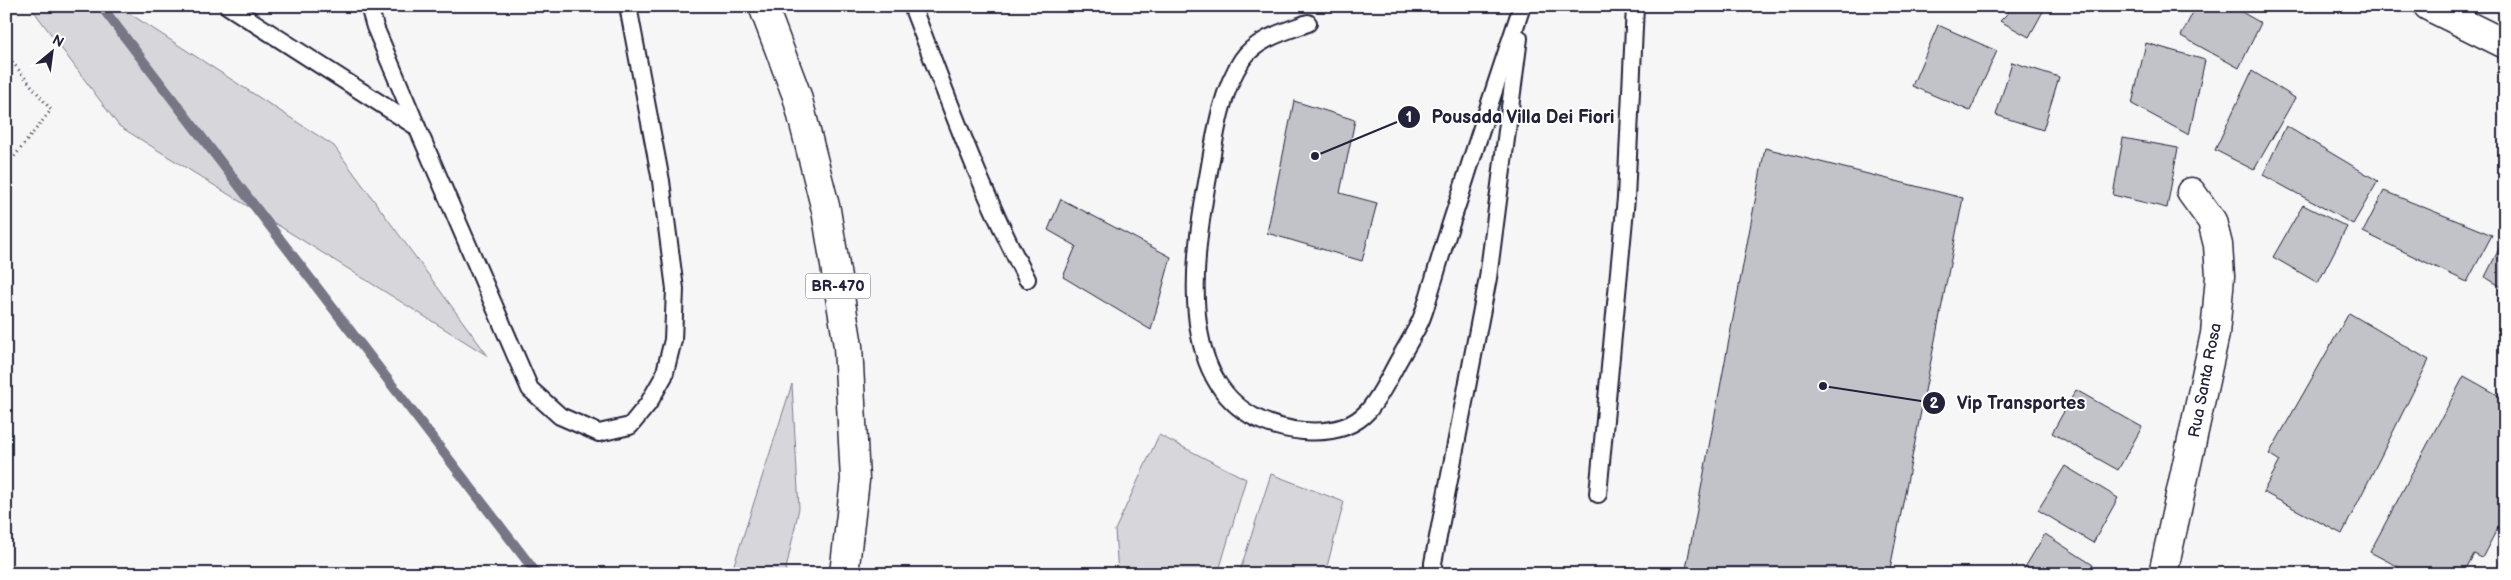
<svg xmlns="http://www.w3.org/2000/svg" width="2511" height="580" font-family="'Balsamiq Sans',sans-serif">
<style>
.green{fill:#d7d7db;stroke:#7c7c8b}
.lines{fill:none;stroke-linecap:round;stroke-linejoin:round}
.stream{stroke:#767685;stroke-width:10}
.building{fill:#c2c2c9;stroke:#22223b}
.service-casing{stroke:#22223b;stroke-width:20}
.minor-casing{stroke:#22223b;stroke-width:31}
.tertiary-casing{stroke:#22223b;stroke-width:31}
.trunk-casing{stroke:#22223b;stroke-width:31}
.path{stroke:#22223b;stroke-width:3;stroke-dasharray:1 4;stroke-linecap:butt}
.service{stroke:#fff;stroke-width:16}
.minor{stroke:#fff;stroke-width:28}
.tertiary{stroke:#fff;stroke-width:28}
.trunk{stroke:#fff;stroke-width:28}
.labels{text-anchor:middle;stroke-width:4;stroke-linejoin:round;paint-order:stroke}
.shield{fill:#fff;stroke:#646476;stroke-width:1}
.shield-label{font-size:15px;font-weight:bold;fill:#22223b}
.street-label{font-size:16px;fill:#22223b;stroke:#fff}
.leader{fill:none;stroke:#22223b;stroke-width:2}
.callout-dot{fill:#22223b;stroke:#fff;stroke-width:2}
.mark-label{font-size:15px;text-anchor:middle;font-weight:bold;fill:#fff}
.callout-label{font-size:18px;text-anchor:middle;font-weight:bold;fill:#22223b;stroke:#fff;stroke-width:4;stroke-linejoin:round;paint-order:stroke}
</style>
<rect width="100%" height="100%" fill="#f6f6f7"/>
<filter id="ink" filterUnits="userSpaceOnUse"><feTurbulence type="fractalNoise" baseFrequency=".02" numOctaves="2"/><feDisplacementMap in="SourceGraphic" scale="10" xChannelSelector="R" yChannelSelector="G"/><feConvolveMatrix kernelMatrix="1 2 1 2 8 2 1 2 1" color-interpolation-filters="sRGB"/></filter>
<g filter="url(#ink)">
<g class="green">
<polygon points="30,6 118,6 334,146 488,356 119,126"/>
<polygon points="792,384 799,508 785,574 731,574"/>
<polygon points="1159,435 1246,479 1218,574 1118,574 1115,530"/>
<polygon points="1271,474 1344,502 1325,574 1239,574"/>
</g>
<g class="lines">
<polyline class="stream" points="101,6 537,574"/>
</g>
<g class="building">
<polygon points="2000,6 2046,6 2029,37 2000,21 2009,12"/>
<polygon points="2196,6 2231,6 2261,23 2239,68 2181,36"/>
<polygon points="1938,25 1997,51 1970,111 1912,86"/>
<polygon points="2146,43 2205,60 2189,135 2132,104"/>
<polygon points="2012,62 2059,77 2043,130 1996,115"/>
<polygon points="2252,71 2295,98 2254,170 2215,150"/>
<polygon points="1294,101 1355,120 1340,193 1377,203 1362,261 1267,233"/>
<polygon points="2286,126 2378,181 2353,224 2263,175"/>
<polygon points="2123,138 2178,148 2167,208 2113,195"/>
<polygon points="1765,148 1963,198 1889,574 1685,574"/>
<polygon points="2384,191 2492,235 2467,282 2363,232"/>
<polygon points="1061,199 1171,257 1151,330 1063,277 1076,246 1048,230"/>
<polygon points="2303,205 2347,227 2318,283 2273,257"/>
<polygon points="2505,237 2505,289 2485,277"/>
<polygon points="2349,313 2429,360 2342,534 2263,492 2280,461 2269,454"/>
<polygon points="2464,376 2505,399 2505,514 2482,558 2474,554 2463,574 2412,574 2370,552"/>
<polygon points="2076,390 2142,427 2118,470 2052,433"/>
<polygon points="2065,466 2118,498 2093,543 2038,510"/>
<polygon points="2045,534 2093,565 2088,574 2021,574"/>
</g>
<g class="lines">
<g class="service-casing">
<g id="service">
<polyline points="228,6 417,127"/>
<polyline points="369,6 375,27 417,127 530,389 560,416 599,433 630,426 648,404 664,376 673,340 675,289 661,181 628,6"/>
<path d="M912 6C948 98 981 192 1027 279"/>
<path d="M1308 23C1286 31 1256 39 1242 60 1220 93 1215 138 1208 177 1191 270 1171 418 1303 431 1327 433 1351 430 1368 411 1379 398 1387 382 1395 367 1403 352 1412 338 1420 322 1426 309 1429 293 1434 279 1442 251 1451 223 1460 196 1480 132 1501 69 1522 6"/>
<polyline points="1598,494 1626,198 1635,6"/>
<polyline points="1433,574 1433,563 1488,278 1519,38"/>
</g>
</g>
<g class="minor-casing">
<polyline id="minor" points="2163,574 2215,334 2220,276 2218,245 2212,221 2191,192"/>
</g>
<g class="tertiary-casing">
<polyline id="tertiary" points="2428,6 2505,44"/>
</g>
<g class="trunk-casing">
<polyline id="trunk" points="763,6 797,96 826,210 848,346 855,480 844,574"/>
</g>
<polyline class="path" points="6,54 51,110 6,167"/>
<use href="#service" class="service"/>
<use href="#minor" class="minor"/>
<use href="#tertiary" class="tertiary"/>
<use href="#trunk" class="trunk"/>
</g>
</g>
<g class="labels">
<rect class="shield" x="805.5" y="273.5" width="65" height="25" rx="4"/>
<g class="shield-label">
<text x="838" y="291">BR-470</text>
</g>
<g class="street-label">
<text transform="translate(2204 380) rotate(-79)" y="6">Rua Santa Rosa</text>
</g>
</g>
<path class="leader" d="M1315 156L1409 117M1823 386L1934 403"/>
<g class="callout-dot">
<circle cx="1315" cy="156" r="5"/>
<circle cx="1823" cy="386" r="5"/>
<circle cx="1409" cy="117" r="12"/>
<circle cx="1934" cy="403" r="12"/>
</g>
<g class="mark-label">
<text x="1409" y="122">1</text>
<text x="1934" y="408">2</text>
</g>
<g class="callout-label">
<text x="1523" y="123">Pousada Villa Dei Fiori</text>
<text x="2021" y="409">Vip Transportes</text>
</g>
<rect width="2511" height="580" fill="none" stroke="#fff" stroke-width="25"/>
<rect x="12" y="12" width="2486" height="555" fill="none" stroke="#22223b" stroke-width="2" filter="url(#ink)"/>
<g transform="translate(52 52) rotate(29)" stroke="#ffffff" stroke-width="4" paint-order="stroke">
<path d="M0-4L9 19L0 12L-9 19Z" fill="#22223b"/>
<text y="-8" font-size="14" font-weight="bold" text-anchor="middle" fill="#22223b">N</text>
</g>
</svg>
